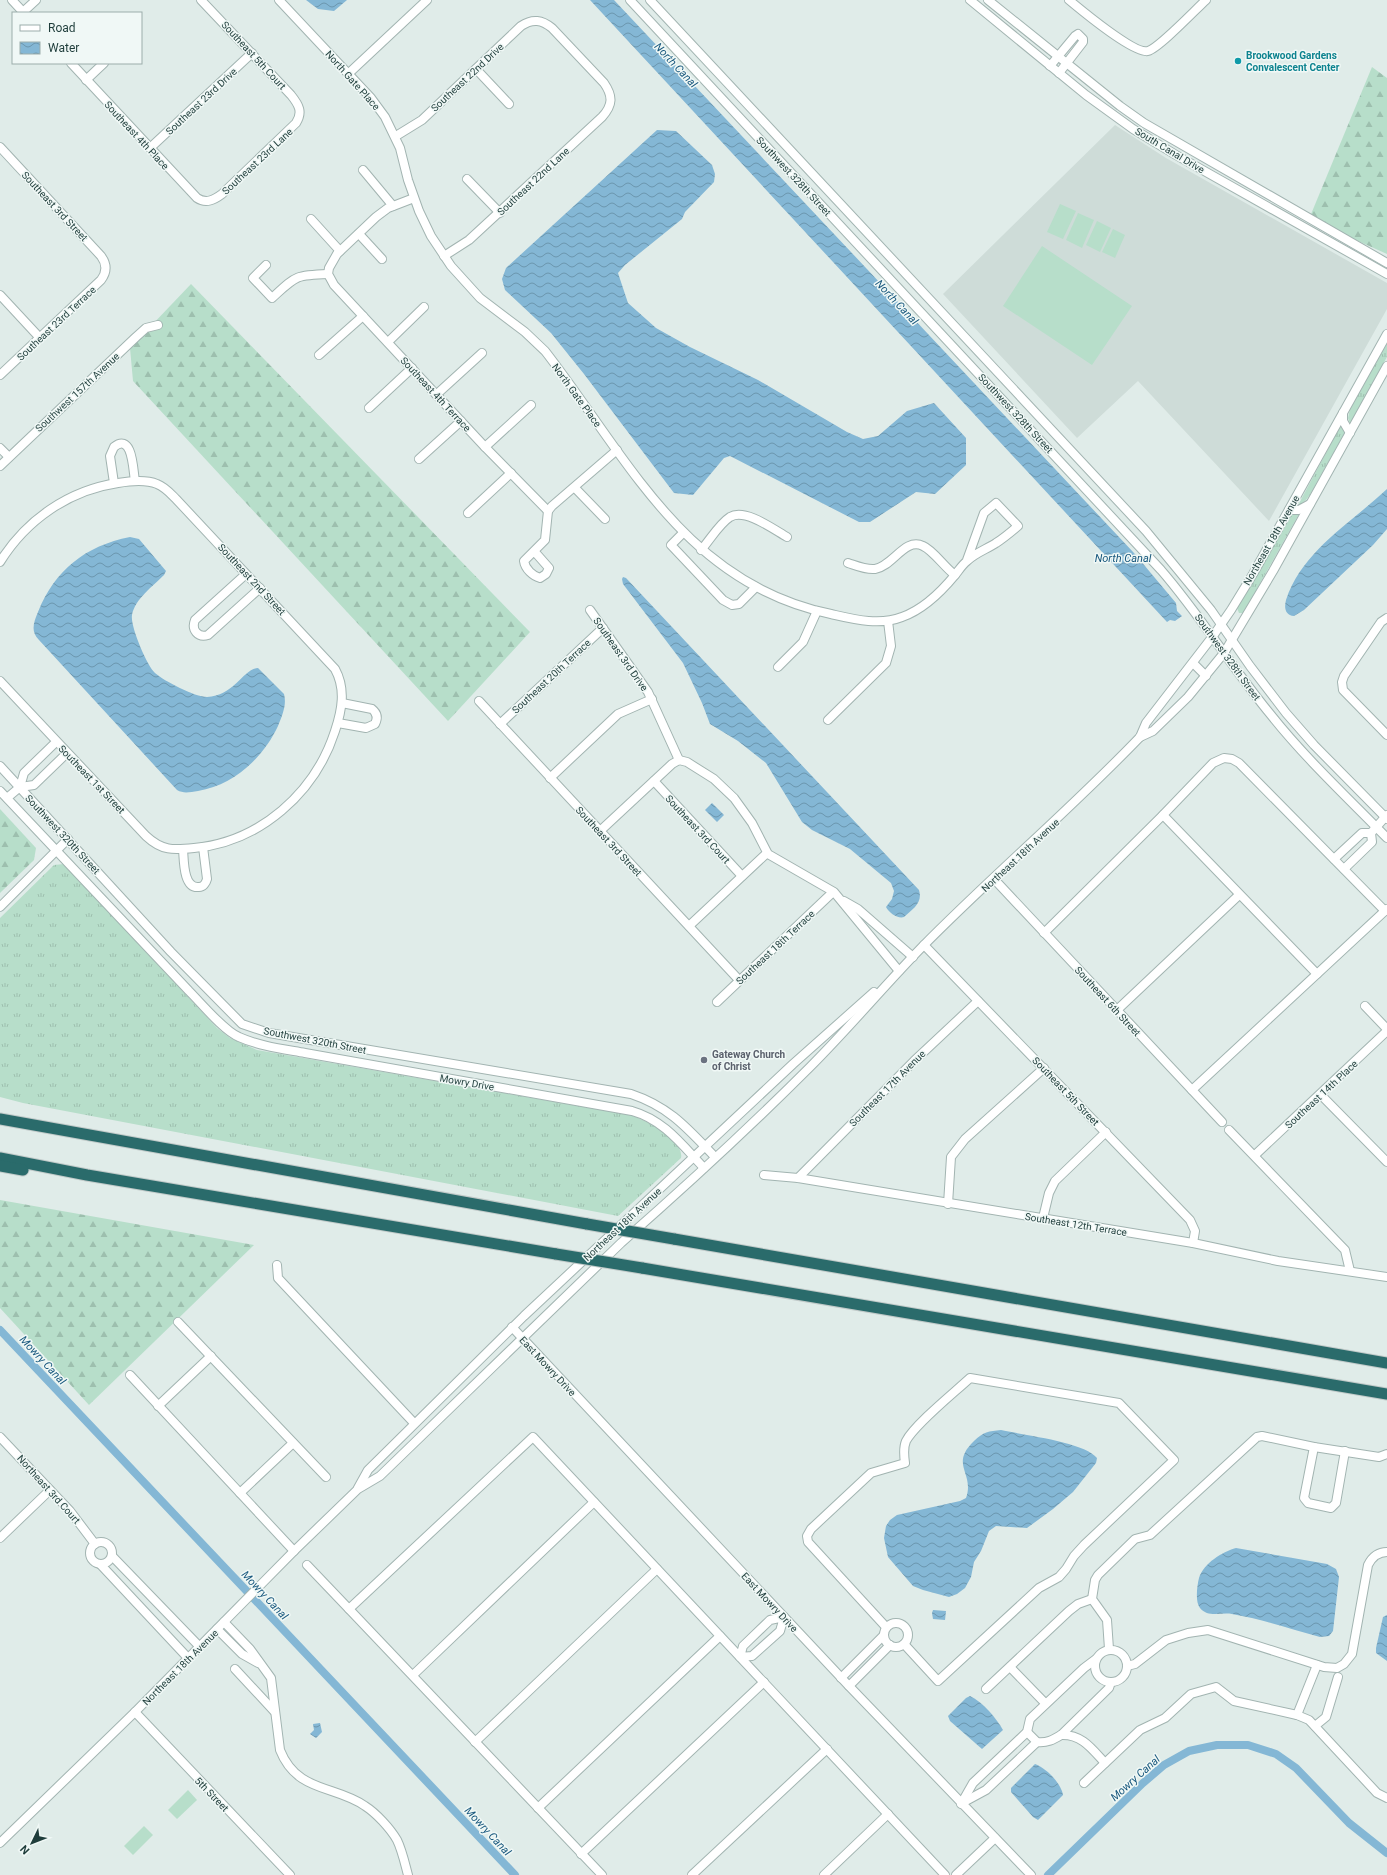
<svg xmlns="http://www.w3.org/2000/svg" width="1387" height="1875" font-family="Roboto,sans-serif">
<style>
.built{fill:#cedcd8}
.grass{fill:url(#grass-tufts)}
.forest{fill:url(#forest-firs)}
.pitch{fill:#b7deca}
.water{fill:url(#water-waves)}
.lines{fill:none;stroke-linecap:round;stroke-linejoin:round}
.canal{stroke:#84b7d5;stroke-width:8}
.minor-casing{stroke:#a2b4b1;stroke-width:10}
.highway-casing{stroke:#c0c9c8;stroke-width:13}
.minor{stroke:#fff;stroke-width:8}
.highway{stroke:#2a6b6b;stroke-width:11}
.highway-bridge-casing{stroke:#c0c9c8;stroke-width:13;stroke-linecap:butt}
.highway-bridge{stroke:#2a6b6b;stroke-width:11}
.culture-dot{fill:#0f9aa8;stroke:#f0f8f6;stroke-width:1.5}
.worship-dot{fill:#6b7280;stroke:#f0f8f6;stroke-width:1.5}
.labels{text-anchor:middle;stroke-width:3;stroke-linejoin:round;paint-order:stroke}
.street-label{font-size:10px;fill:#1f3d3b;stroke:#f0f8f6}
.culture-label{font-size:10px;font-weight:bold;fill:#0d838f;stroke:#f0f8f6;text-anchor:start}
.worship-label{font-size:10px;font-weight:bold;fill:#5b616d;stroke:#f0f8f6;text-anchor:start}
.water-label{font-size:11px;font-style:italic;fill:#16567c;stroke:#f0f8f6}
</style>
<defs>
<pattern id="grass-tufts" width="24" height="20" patternUnits="userSpaceOnUse"><rect width="24" height="20" fill="#b7deca"/><path d="M3 7l-1-3M5 7V3M7 7l1-3M15 17l-1-3M17 17v-4M19 17l1-3" fill="none" stroke="#9dbfae"/></pattern>
<pattern id="forest-firs" width="22" height="20" patternUnits="userSpaceOnUse"><rect width="22" height="20" fill="#b7deca"/><path d="M5 1l3.5 6h-7zM16 11l3.5 6h-7z" fill="#9dbfae"/></pattern>
<pattern id="water-waves" width="16" height="10" patternUnits="userSpaceOnUse"><rect width="16" height="10" fill="#84b7d5"/><path d="M0 5q4-4 8 0t8 0" fill="none" stroke="#6b96ae"/></pattern>
</defs>
<rect width="100%" height="100%" fill="#e0ece9"/>
<polygon class="built" points="1115,125 1166,158 1387,283 1387,309 1269,521 1138,381 1077,438 943,294"/>
<g class="grass">
<polygon points="1387,343 1387,357 1350,424 1348,418 1350,409"/>
<polygon points="1341,425 1345,432 1311,493 1306,500 1297,507"/>
<polygon points="1292,514 1299,514 1249,603 1243,613 1239,613 1237,608"/>
<path d="M64 864 217 1028 230 1038 257 1050 630 1115C644 1119 685 1140 681 1158L618 1216 23 1103 0 1097V918L54 865Z"/>
</g>
<g class="forest">
<polygon points="1372,67 1387,78 1387,254 1309,219"/>
<polygon points="191,284 530,632 448,721 133,381 130,348"/>
<polygon points="0,809 36,848 34,860 0,893"/>
<polygon points="0,1200 254,1245 89,1405 0,1308"/>
</g>
<g class="pitch">
<polygon points="1060,204 1076,211 1063,239 1047,232"/>
<polygon points="1078,213 1094,220 1082,248 1066,240"/>
<polygon points="1097,221 1111,228 1100,252 1086,245"/>
<polygon points="1113,229 1125,235 1115,258 1102,252"/>
<polygon points="1042,246 1132,306 1092,365 1003,306"/>
<polygon points="188,1790 197,1800 177,1819 168,1810"/>
<polygon points="144,1826 153,1835 133,1855 124,1846"/>
</g>
<g class="water">
<polygon points="306,0 347,0 334,11 318,9"/>
<polygon points="590,0 614,0 1134,553 1176,603 1177,611 1182,616 1175,621 1170,620 1167,622"/>
<polygon points="657,130 676,131 712,165 715,174 714,182 685,212 682,219 625,265 618,273 628,303 656,328 690,347 758,380 847,432 863,439 878,436 907,411 934,403 966,438 966,465 935,494 916,492 870,522 859,522 730,456 724,458 693,495 674,493 584,374 551,333 505,290 502,279 506,268"/>
<path d="M1387 489V529L1373 545 1304 610 1294 616C1285 615 1284 608 1286 600 1302 551 1351 523 1387 489Z"/>
<path d="M130 537 139 539 166 571 164 575C153 586 135 599 132 615 130 626 147 666 155 673 164 681 195 697 207 697 234 696 243 669 258 668L284 694C287 705 282 716 278 726 263 758 234 785 198 791 190 792 184 794 177 790L39 640C30 631 34 622 38 612 55 570 85 546 130 537Z"/>
<path d="M623 577 626 578 919 890C923 903 913 909 904 917 898 919 889 913 886 907L892 899 894 891 891 883 850 849 812 830 802 822 766 763 738 741 710 724 702 703 683 663 623 584 622 579Z"/>
<polygon points="712,803 724,815 717,822 705,810"/>
<path d="M1001 1430C1023 1435 1085 1442 1097 1458L1096 1463 1073 1492 1053 1509 1027 1528 996 1526 989 1531 981 1551 974 1562 971 1577 965 1588 957 1594 949 1597 923 1590 913 1586 888 1557 884 1538 886 1526 890 1520 897 1515 960 1501 966 1498C975 1473 949 1465 974 1441 983 1432 989 1431 1001 1430Z"/>
<path d="M1236 1548 1327 1564 1336 1569 1339 1577 1333 1631 1329 1636 1320 1637C1291 1629 1261 1619 1232 1614 1221 1612 1208 1618 1200 1608 1195 1602 1197 1586 1199 1578 1204 1563 1222 1552 1236 1548Z"/>
<polygon points="933,1610 946,1611 945,1620 933,1619 932,1613"/>
<polygon points="1387,1615 1387,1661 1376,1653 1376,1648 1383,1617"/>
<path d="M970 1696C983 1702 996 1718 1003 1730L982 1749 950 1721 948 1716 966 1698Z"/>
<polygon points="320,1723 322,1732 316,1738 310,1734 314,1730 313,1724"/>
<path d="M1035 1764C1046 1768 1061 1783 1063 1795L1038 1820 1033 1817 1011 1792V1788Z"/>
</g>
<g class="lines">
<g class="canal">
<polyline points="0,1330 515,1875"/>
<polyline points="1048,1875 1143,1783 1164,1765 1189,1751 1217,1745 1248,1745 1276,1754 1296,1768 1349,1823 1387,1853"/>
</g>
<g class="minor-casing">
<g id="minor">
<polyline points="12,0 24,13"/>
<path d="M279 0 371 98 385 117 400 148 408 180 419 211 431 236 451 266 480 298 525 332 545 351C628 458 685 584 831 614 853 619 879 626 902 617 922 610 941 592 955 575 959 570 962 565 967 561 975 553 987 549 996 543 1004 538 1011 532 1018 526L996 503 984 513 967 560"/>
<path d="M630 0 1161 570C1201 616 1232 668 1271 715 1306 759 1348 798 1387 838"/>
<polyline points="650,0 1146,531 1211,610 1250,666 1286,713 1314,745 1387,819"/>
<polyline points="970,0 1086,95 1133,129 1176,155 1387,274"/>
<polyline points="988,0 1120,106 1144,123 1387,263"/>
<path d="M1069 0C1081 10 1135 55 1148 51 1159 48 1195 10 1206 0"/>
<polyline points="23,12 36,0"/>
<path d="M71 63 197 198C206 204 214 200 222 194L296 123C303 112 299 105 291 95L201 0"/>
<polyline points="1050,66 1075,36 1078,34 1083,39 1083,42 1059,73"/>
<polyline points="476,69 509,104"/>
<polyline points="348,74 427,0"/>
<polyline points="86,80 104,63"/>
<path d="M396 136 422 120 521 26C533 18 542 20 552 28L604 83C613 96 613 105 602 117L469 240 444 256"/>
<path d="M0 147 101 256C107 264 107 272 101 280L0 375"/>
<polyline points="150,148 252,53"/>
<polyline points="363,170 393,206"/>
<polyline points="467,179 500,213"/>
<polyline points="414,198 388,208 376,217 337,254 329,268 328,274 334,285 485,447 548,511"/>
<polyline points="311,219 340,251"/>
<polyline points="359,234 382,259"/>
<path d="M266 265 253 278 272 298C296 276 295 275 328 274"/>
<polyline points="0,295 40,338"/>
<polyline points="388,342 424,307"/>
<polyline points="319,355 363,316"/>
<polyline points="437,394 482,353"/>
<polyline points="369,408 412,368"/>
<polyline points="1343,413 1343,421 1350,433"/>
<polyline points="485,447 531,405"/>
<polyline points="0,448 9,457"/>
<polyline points="419,459 461,421"/>
<polyline points="0,466 136,337 146,328 158,325"/>
<path d="M114 483 110 456 114 447C133 432 133 471 135 481"/>
<polyline points="575,488 605,519"/>
<polyline points="1289,510 1299,510 1310,504"/>
<polyline points="468,513 511,473"/>
<polyline points="683,533 671,545 723,600 732,605 739,604 756,587"/>
<path d="M701 550C710 540 719 524 730 517 745 508 773 529 787 537"/>
<path d="M534 551 549 568 546 574 540 578C533 576 525 569 524 561L545 540 548 511 552 506 617 450"/>
<path d="M0 562C26 520 69 490 118 483 130 481 145 479 157 484 165 487 170 493 176 499L335 669C346 689 342 710 335 731 315 793 260 842 194 848 173 850 162 851 146 836L0 681"/>
<path d="M848 563C857 566 866 570 875 569 893 566 905 537 923 546 933 550 945 568 955 575"/>
<path d="M246 574 195 620C191 630 198 638 208 635L260 588"/>
<polyline points="590,610 648,692 679,760"/>
<polyline points="1387,618 1381,622 1344,676 1342,682 1343,690 1387,735"/>
<polyline points="1193,663 1206,676"/>
<polyline points="778,667 803,642 817,611"/>
<polyline points="479,701 739,980"/>
<polyline points="828,720 886,663 891,646 888,621"/>
<path d="M338 723 366 728 375 724C378 718 377 713 372 709L342 703"/>
<polyline points="500,724 603,628"/>
<polyline points="1140,737 1153,731 1188,697 1224,653 1273,571 1387,366"/>
<polyline points="679,760 687,762 714,779 734,798 752,823 768,854 834,892 899,971"/>
<path d="M0 766 171 952 242 1024 269 1033 631 1094C670 1107 688 1129 715 1157"/>
<polyline points="550,778 618,714 652,699"/>
<polyline points="654,781 742,876"/>
<polyline points="20,787 34,785 67,753"/>
<polyline points="20,787 24,773 56,742"/>
<path d="M0 791 189 991C201 1003 224 1031 239 1037 259 1046 283 1049 305 1053L632 1111C664 1120 682 1145 704 1168"/>
<polyline points="7,798 20,787"/>
<polyline points="1163,815 1317,974"/>
<polyline points="600,831 672,764 679,760"/>
<path d="M183 849C184 860 183 889 199 887 203 887 206 883 207 879L203 847"/>
<polyline points="1334,859 1362,833 1371,833"/>
<polyline points="1344,869 1372,842 1371,833 1387,815"/>
<polyline points="994,879 1222,1122"/>
<polyline points="844,901 858,909 913,957"/>
<polyline points="0,907 68,839"/>
<polyline points="689,926 767,853"/>
<polyline points="1044,933 1163,815 1213,763 1224,758 1232,759 1239,763 1385,911"/>
<polyline points="924,945 1190,1220 1195,1231 1193,1243"/>
<polyline points="717,1002 833,892"/>
<polyline points="1365,1006 1387,1029"/>
<polyline points="1117,1010 1239,895"/>
<polyline points="1192,1090 1387,909"/>
<polyline points="1321,1095 1387,1162"/>
<polyline points="1229,1130 1345,1250 1350,1271"/>
<polyline points="1255,1155 1387,1031"/>
<polyline points="764,1175 798,1178 1193,1243 1278,1261 1387,1277"/>
<polyline points="798,1178 914,1061 978,1001"/>
<polyline points="948,1204 951,1157 965,1139 1044,1068"/>
<polyline points="1043,1218 1049,1193 1055,1181 1106,1132"/>
<polyline points="277,1265 278,1278 414,1423"/>
<polyline points="178,1322 326,1477"/>
<polyline points="512,1327 849,1686 1031,1875"/>
<polyline points="130,1375 294,1551"/>
<polyline points="158,1406 211,1356"/>
<polyline points="0,1437 70,1511 95,1544"/>
<polyline points="1314,1447 1304,1498 1308,1503 1331,1508 1336,1503 1345,1451"/>
<polyline points="358,1488 368,1470 524,1316 793,1064 874,992"/>
<polyline points="240,1493 293,1443"/>
<polyline points="0,1538 50,1490"/>
<circle cx="101" cy="1553" r="11"/>
<polyline points="112,1556 199,1646"/>
<polyline points="101,1565 188,1658"/>
<polyline points="307,1565 349,1609"/>
<polygon points="784,1617 780,1631 752,1656 740,1657 743,1646 770,1620"/>
<path d="M224 1622 250 1649 271 1678 280 1750C297 1793 335 1785 365 1806 376 1813 390 1828 397 1840 402 1850 405 1864 408 1875"/>
<circle cx="896" cy="1635" r="12"/>
<path d="M886 1627 808 1542 807 1536 811 1529 871 1473 905 1463C904 1456 903 1448 906 1441 915 1424 955 1392 970 1378L1119 1403 1174 1460 1084 1545 1074 1556 1066 1569 1059 1577 1039 1588 938 1681 904 1644"/>
<polyline points="217,1629 242,1654 258,1663"/>
<polyline points="1109,1649 1107,1620 1092,1599 1095,1580 1098,1575 1135,1539 1150,1535 1257,1437 1262,1436 1314,1447 1379,1457 1387,1454"/>
<circle cx="1111" cy="1666" r="16"/>
<path d="M1127 1666 1135 1664 1166 1640 1188 1633 1208 1630 1324 1667 1337 1668 1344 1664 1352 1654 1368 1565C1372 1557 1378 1552 1387 1552"/>
<polyline points="1010,1667 1045,1703"/>
<polyline points="235,1669 274,1711"/>
<polyline points="413,1675 594,1502"/>
<polyline points="841,1678 883,1636"/>
<polyline points="849,1686 890,1645"/>
<polyline points="986,1689 1069,1611 1078,1604 1092,1599"/>
<polyline points="135,1712 290,1875"/>
<polyline points="1297,1715 1317,1665"/>
<polyline points="1315,1726 1326,1717 1338,1677"/>
<path d="M1027 1732 1037 1742C1047 1743 1053 1740 1061 1735L1109 1688 1111 1682"/>
<path d="M1061 1735C1082 1734 1092 1749 1105 1763"/>
<polyline points="475,1742 657,1569"/>
<polyline points="1084,1783 1140,1730 1165,1718 1191,1694 1216,1687 1234,1701 1297,1715 1309,1720 1377,1793 1387,1798"/>
<polyline points="962,1803 986,1790 1037,1742"/>
<polyline points="961,1804 973,1783 1027,1732 1030,1719 1084,1668 1096,1659"/>
<polyline points="538,1808 720,1636"/>
<path d="M0 1843 135 1712 294 1551 358 1489 380 1476 621 1243C686 1186 750 1127 810 1067 849 1028 884 986 922 947 993 875 1070 810 1140 737L1146 723 1213 636 1231 610 1253 574 1387 334"/>
<polyline points="581,1854 764,1682"/>
<polyline points="602,1875 349,1609 533,1437 945,1875"/>
<polyline points="692,1875 827,1749"/>
<polyline points="824,1875 888,1814"/>
<polyline points="956,1875 995,1838"/>
</g>
</g>
<g class="highway-casing">
<g id="highway">
<polyline points="0,1119 587,1224"/>
<polyline points="0,1158 87,1175 556,1254"/>
<polyline points="0,1166 23,1170"/>
<polyline points="674,1239 1387,1363"/>
<polyline points="642,1268 1387,1394"/>
</g>
</g>
<use href="#minor" class="minor"/>
<use href="#highway" class="highway"/>
<g class="highway-bridge-casing">
<g id="highway-bridge">
<polyline points="587,1224 674,1239"/>
<polyline points="556,1254 642,1268"/>
</g>
</g>
<use href="#highway-bridge" class="highway-bridge"/>
</g>
<circle class="culture-dot" cx="1238" cy="61" r="4"/>
<circle class="worship-dot" cx="704" cy="1060" r="4"/>
<g class="labels">
<g class="street-label">
<text transform="translate(254 55) rotate(47)" y="4">Southeast 5th Court</text>
<text transform="translate(467 77) rotate(-43)" y="4">Southeast 22nd Drive</text>
<text transform="translate(353 80) rotate(48)" y="4">North Gate Place</text>
<text transform="translate(201 101) rotate(-43)" y="4">Southeast 23rd Drive</text>
<text transform="translate(137 135) rotate(47)" y="4">Southeast 4th Place</text>
<text transform="translate(1170 150) rotate(31)" y="4">South Canal Drive</text>
<text transform="translate(257 161) rotate(-43)" y="4">Southeast 23rd Lane</text>
<text transform="translate(794 176) rotate(47)" y="4">Southwest 328th Street</text>
<text transform="translate(533 181) rotate(-43)" y="4">Southeast 22nd Lane</text>
<text transform="translate(55 206) rotate(47)" y="4">Southeast 3rd Street</text>
<text transform="translate(56 323) rotate(-43)" y="4">Southeast 23rd Terrace</text>
<text transform="translate(77 392) rotate(-43)" y="4">Southwest 157th Avenue</text>
<text transform="translate(436 394) rotate(47)" y="4">Southeast 4th Terrace</text>
<text transform="translate(577 395) rotate(54)" y="4">North Gate Place</text>
<text transform="translate(1016 413) rotate(47)" y="4">Southwest 328th Street</text>
<text transform="translate(1271 540) rotate(-60)" y="4">Northeast 18th Avenue</text>
<text transform="translate(252 579) rotate(47)" y="4">Southeast 2nd Street</text>
<text transform="translate(621 654) rotate(55)" y="4">Southeast 3rd Drive</text>
<text transform="translate(1228 657) rotate(54)" y="4">Southwest 328th Street</text>
<text transform="translate(551 676) rotate(-43)" y="4">Southeast 20th Terrace</text>
<text transform="translate(92 779) rotate(46)" y="4">Southeast 1st Street</text>
<text transform="translate(698 829) rotate(47)" y="4">Southeast 3rd Court</text>
<text transform="translate(63 834) rotate(47)" y="4">Southwest 320th Street</text>
<text transform="translate(609 841) rotate(47)" y="4">Southeast 3rd Street</text>
<text transform="translate(1020 855) rotate(-43)" y="4">Northeast 18th Avenue</text>
<text transform="translate(775 947) rotate(-43)" y="4">Southeast 18th Terrace</text>
<text transform="translate(1108 1001) rotate(47)" y="4">Southeast 6th Street</text>
<text transform="translate(315 1040) rotate(11)" y="4">Southwest 320th Street</text>
<text transform="translate(467 1082) rotate(10)" y="4">Mowry Drive</text>
<text transform="translate(887 1088) rotate(-45)" y="4">Southeast 17th Avenue</text>
<text transform="translate(1066 1091) rotate(46)" y="4">Southeast 5th Street</text>
<text transform="translate(1321 1094) rotate(-43)" y="4">Southeast 14th Place</text>
<text transform="translate(622 1224) rotate(-43)" y="4">Northeast 18th Avenue</text>
<text transform="translate(1076 1224) rotate(9)" y="4">Southeast 12th Terrace</text>
<text transform="translate(548 1366) rotate(47)" y="4">East Mowry Drive</text>
<text transform="translate(49 1489) rotate(48)" y="4">Northeast 3rd Court</text>
<text transform="translate(770 1602) rotate(47)" y="4">East Mowry Drive</text>
<text transform="translate(180 1667) rotate(-45)" y="4">Northeast 18th Avenue</text>
<text transform="translate(212 1794) rotate(46)" y="4">5th Street</text>
</g>
<g class="culture-label">
<text x="1246" y="59">Brookwood Gardens<tspan x="1246" dy="12">Convalescent Center</tspan></text>
</g>
<g class="worship-label">
<text x="712" y="1058">Gateway Church<tspan x="712" dy="12">of Christ</tspan></text>
</g>
<g class="water-label">
<text transform="translate(676 65) rotate(47)" y="4">North Canal</text>
<text transform="translate(897 302) rotate(47)" y="4">North Canal</text>
<text x="1123" y="562">North Canal</text>
<text transform="translate(43 1360) rotate(47)" y="4">Mowry Canal</text>
<text transform="translate(265 1595) rotate(47)" y="4">Mowry Canal</text>
<text transform="translate(1135 1778) rotate(-42)" y="4">Mowry Canal</text>
<text transform="translate(488 1831) rotate(47)" y="4">Mowry Canal</text>
</g>
</g>
<rect x="12" y="12" width="130" height="52" fill="#f0f8f6" stroke="#9cadab"/>
<rect x="20" y="25" width="20" height="6" fill="#ffffff" stroke="#9cadab"/>
<text x="48" y="32" font-size="12" fill="#1f3d3b">Road</text>
<rect x="20" y="42" width="20" height="12" fill="url(#water-waves)" stroke="#9cadab"/>
<text x="48" y="52" font-size="12" fill="#1f3d3b">Water</text>
<g transform="translate(32 1843) rotate(227)" stroke="#f0f8f6" stroke-width="3" paint-order="stroke">
<path d="M0-3L7 15L0 10L-7 15Z" fill="#1f3d3b"/>
<text y="-6" font-size="11" font-weight="bold" text-anchor="middle" fill="#1f3d3b">N</text>
</g>
</svg>
